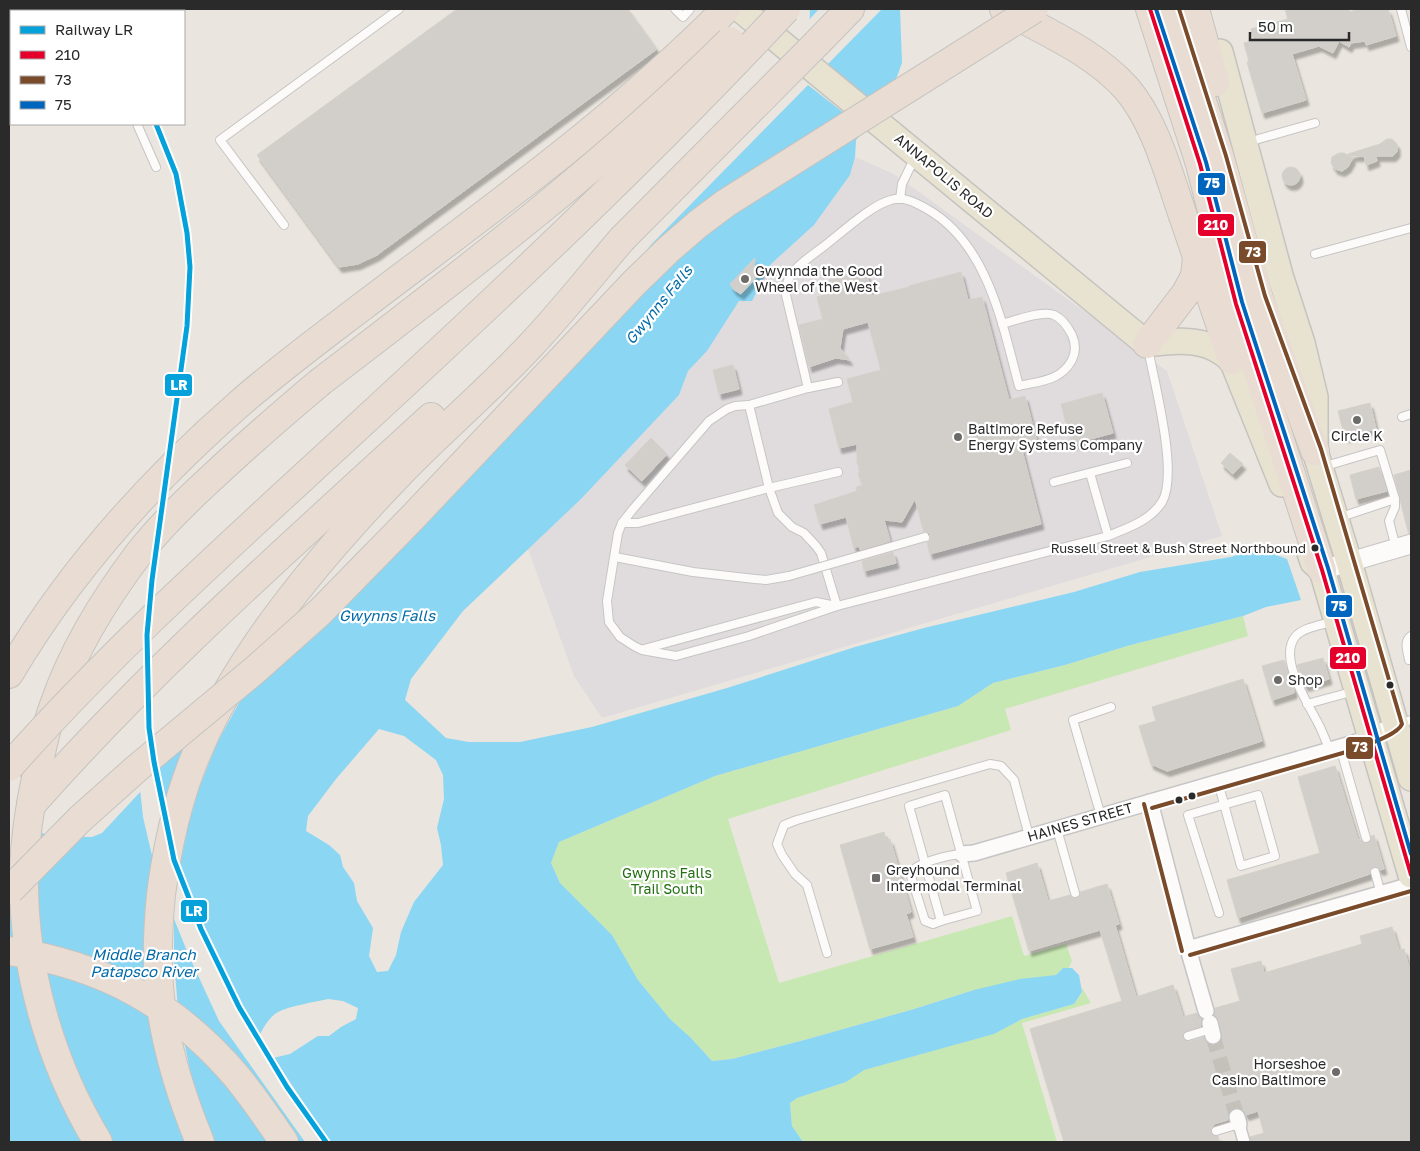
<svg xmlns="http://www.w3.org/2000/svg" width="1420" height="1151" font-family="'Golos Text',sans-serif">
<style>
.industrial{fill:#e0dcde}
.green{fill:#c8e8b3}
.water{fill:#8ad6f3;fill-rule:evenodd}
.pier{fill:#eae5de}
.building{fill:#d2cfca;stroke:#d4d1cb;filter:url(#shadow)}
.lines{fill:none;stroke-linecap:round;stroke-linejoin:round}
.minor-tunnel{stroke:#c4c0ba;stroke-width:15;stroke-dasharray:15 8;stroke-linecap:butt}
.service-casing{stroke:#c6c5c5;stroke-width:10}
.pedestrian-casing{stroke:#c6c5c5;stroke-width:14}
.minor-casing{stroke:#c6c5c5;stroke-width:18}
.tertiary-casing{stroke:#c6c5c5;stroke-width:21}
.primary-casing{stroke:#c5c3c0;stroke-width:28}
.motorway-casing{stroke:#c5c3c0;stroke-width:30}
.service{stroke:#fcfbfa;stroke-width:8}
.pedestrian{stroke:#fcfbfa;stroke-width:11}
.minor{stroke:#fcfbfa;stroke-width:15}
.tertiary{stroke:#fcfbfa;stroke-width:19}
.primary{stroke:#e8e3d1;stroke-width:25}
.motorway{stroke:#e9ddd3;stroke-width:28}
.service-bridge-casing{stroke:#c6c5c5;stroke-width:10;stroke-linecap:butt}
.motorway-bridge-casing{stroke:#c5c3c0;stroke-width:30;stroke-linecap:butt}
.service-bridge{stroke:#fcfbfa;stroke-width:8}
.motorway-bridge{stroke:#e9ddd3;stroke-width:28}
.bus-1-casing{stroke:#fff;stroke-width:8}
.bus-2-casing{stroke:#fff;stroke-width:8}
.bus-3-casing{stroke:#fff;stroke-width:8}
.bus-1{stroke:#e4002b;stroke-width:4}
.bus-2{stroke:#7a4b2a;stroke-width:4}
.bus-3{stroke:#0065bd;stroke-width:4}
.rail-1-casing{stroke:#fff;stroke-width:9}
.rail-1{stroke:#04a1db;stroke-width:5}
.poi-dot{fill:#6d6b69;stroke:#fff;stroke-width:2}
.bus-dot{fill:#2a2a2a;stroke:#fff;stroke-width:2}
.labels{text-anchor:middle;stroke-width:4.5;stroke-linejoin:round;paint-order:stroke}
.bus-label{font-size:13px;fill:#2a2a2a;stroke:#fff;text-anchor:end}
.street-label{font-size:14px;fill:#2a2a2a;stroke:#fff}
.poi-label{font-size:14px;fill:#2a2a2a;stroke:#fff;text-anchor:start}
.park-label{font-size:14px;fill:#236f12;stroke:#fff}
.water-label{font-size:15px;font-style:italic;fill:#006aa8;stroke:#fff}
.line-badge{stroke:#fff;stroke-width:2}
.badge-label{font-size:14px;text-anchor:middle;font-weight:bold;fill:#fff}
</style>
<defs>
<filter id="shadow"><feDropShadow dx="3" dy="5.5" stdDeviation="1" flood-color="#0004"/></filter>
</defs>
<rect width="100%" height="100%" fill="#eae5de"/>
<polygon class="industrial" points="855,157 894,174 1167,371 1222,536 602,718 574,676 528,549 581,499 679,395 688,371 707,351 739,301 752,301 771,264 814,225 850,175"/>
<g class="green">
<polygon points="1243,616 1248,636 1005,709 1011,730 728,819 779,983 1012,916 1024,956 1066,944 1072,961 1069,968 1063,968 1056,975 974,990 914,1009 808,1039 732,1059 712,1061 691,1038 670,1019 638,980 612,935 560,883 551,863 559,842 715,776 958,706 993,683 1065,665 1127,646"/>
<polygon points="1082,988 1091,1003 1022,1023 1057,1142 803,1142 792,1126 790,1102 797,1098 846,1082 863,1070 993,1034 1022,1019 1074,1004 1082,993"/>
</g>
<path class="water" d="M810 9H900L902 63 886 106 856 140 855 157 850 175 814 225 771 264 752 301H739L707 351 688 371 679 395 581 499 463 611 411 679 405 700 446 738 469 742H520L592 727 727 688 855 647 924 628 1074 592 1140 572 1231 557 1257 548 1287 559 1301 600 1266 607 1243 616 1127 646 1065 665 993 683 958 706 715 776 559 842 551 863 560 883 612 935 638 980 670 1019 691 1038 712 1061 732 1059 808 1039 914 1009 974 990 1020 979 1056 975 1063 968H1072L1079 975 1082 992 1074 1004 1022 1019 994 1034 864 1070 846 1082 797 1098 790 1103 792 1126 803 1142H9V815L19 823 49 836 92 837 102 833 142 790 184 739 295 624 600 313 653 242 745 137 809 40ZM379 729 404 736 436 760 443 775 444 799 437 828 441 845 443 865 414 902 401 932 396 955 388 971 377 972 369 956 373 928 357 901 354 883 343 867 340 855 329 845 306 831 308 816 336 779ZM328 999 343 1001 358 1008 356 1019 341 1027 329 1036H318L290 1054 273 1058 253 1056C255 1043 265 1019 278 1012 290 1006 314 1002 328 999Z"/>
<polygon class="pier" points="819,9 882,9 827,65 873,103 888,107 867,132 862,128 703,232 246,690 217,743 199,788 188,826 180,865 183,874 208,938 247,1015 261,1038 256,1054 272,1055 330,1142 305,1142 219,1021 189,956 174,919 174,960 178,1009 245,1099 183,1037 190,1070 201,1107 215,1142 186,1142 153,1010 45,964 50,994 72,1062 99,1121 112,1142 82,1142 53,1084 35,1038 28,1012 14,942 11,902 9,904 11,868 9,870 9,812 21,821 42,831 39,836 37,876 37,901 42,946 149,989 154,864 143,817 140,789 159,766 166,807 170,796 292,622 629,281 849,117 808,85 638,258 743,136 807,39 808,21"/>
<g class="building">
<polygon points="457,9 628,9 657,49 377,255 358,264 339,267 257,155"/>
<polygon points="1285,9 1349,9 1350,12 1359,9 1388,9 1396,36 1366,45 1365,41 1351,43 1349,47 1339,41 1333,53 1319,46 1292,54 1306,100 1262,113 1247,62 1249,61 1244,43 1254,40 1251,29 1288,19"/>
<polygon points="1387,139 1392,139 1397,144 1397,152 1393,156 1376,156 1377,161 1366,165 1364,156 1349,156 1348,154 1380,144"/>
<polygon points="1339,153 1344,153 1353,158 1348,167 1342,171 1335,169 1331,163 1332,157"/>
<circle cx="1291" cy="176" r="9"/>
<polygon points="755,258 753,271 765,268 741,294 734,290 730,284"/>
<polygon points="866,271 872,296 909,287 909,286 961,272 968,300 982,297 1009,400 1025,396 1037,442 1021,446 1041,524 930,554 927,542 929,541 930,536 929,533 924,532 915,499 902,522 884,520 890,541 860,550 859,546 854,548 846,517 820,524 814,505 857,491 856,487 863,485 858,474 861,469 857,463 857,444 839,448 829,409 853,402 847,379 881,370 868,322 843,329 840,348 850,360 836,358 809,367 799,325 823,319 817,297 832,293 829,280"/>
<polygon points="733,365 739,389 719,394 713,370"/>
<polygon points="1102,393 1113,433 1072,444 1061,404"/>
<polygon points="1370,403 1376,429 1345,437 1338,411"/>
<polygon points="651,438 667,454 642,481 625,465"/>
<polygon points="1230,453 1243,464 1233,474 1221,463"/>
<polygon points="1379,467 1387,491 1356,499 1350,475"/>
<polygon points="1411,470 1411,531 1408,531 1394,475"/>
<polygon points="893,552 896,563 864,571 862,561"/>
<polygon points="1323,658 1329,679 1305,686 1297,665"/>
<polygon points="1284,660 1294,689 1294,693 1272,700 1262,666"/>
<polygon points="1243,679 1262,741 1167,771 1151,764 1139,726 1156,721 1152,707"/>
<polygon points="1335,766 1358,840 1361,840 1364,843 1368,843 1371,840 1371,836 1374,835 1384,869 1380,870 1377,867 1373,867 1370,870 1370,874 1238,918 1227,880 1320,853 1298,777"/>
<polygon points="884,832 886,840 890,839 911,912 906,914 913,937 870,949 840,845"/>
<polygon points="1037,863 1048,901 1070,895 1073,898 1077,898 1080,895 1080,892 1107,884 1119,924 1115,925 1136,997 1173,985 1183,1017 1197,1013 1202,1019 1201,1026 1184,1033 1183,1038 1187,1042 1204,1037 1207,1043 1215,1045 1222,1039 1219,1021 1214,1015 1215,1008 1240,1001 1231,969 1261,961 1264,973 1362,944 1360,936 1392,927 1399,950 1404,949 1411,974 1411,1142 1251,1142 1250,1137 1264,1133 1258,1111 1246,1115 1243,1110 1239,1108 1234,1108 1230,1111 1228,1120 1214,1124 1212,1128 1211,1133 1214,1136 1218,1136 1219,1142 1064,1142 1030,1029 1122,1001 1100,930 1029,951 1006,873"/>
</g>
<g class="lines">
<polyline class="minor-tunnel" points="1213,1036 1237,1117"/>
<g class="service-casing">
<g id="service">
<polyline points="675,9 683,17 690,9"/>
<polyline points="1401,9 1411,47"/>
<polyline points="137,124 156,167"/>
<polyline points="1248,142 1315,123"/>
<polyline points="900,199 902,184 915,157"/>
<polyline points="284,225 220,140 399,9"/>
<polyline points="1315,254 1411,228"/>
<path d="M838 382 808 388 749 405 735 406 727 409 709 421 633 509 622 523 618 533 607 601 609 622 620 637 634 646 642 650 676 656 749 636 837 606 1108 536C1127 528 1150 521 1162 502 1179 474 1154 382 1148 348"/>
<path d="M808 388 786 295C783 273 807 259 823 247 840 234 871 205 891 200 904 196 916 203 927 209 988 244 1002 323 1019 386 1040 381 1061 381 1072 360 1076 352 1076 344 1072 335 1068 327 1063 319 1054 315 1042 310 1014 321 1002 324"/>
<polyline points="749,405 769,488 778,513 792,527 804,533 816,546 821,553 837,606"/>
<polyline points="1402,417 1411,414"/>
<polyline points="1322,467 1380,450 1395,499 1395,507 1389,521 1396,548"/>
<polyline points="1090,473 1108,536"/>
<polyline points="1054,482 1127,463"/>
<polyline points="1338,518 1395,499"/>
<polyline points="622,523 638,523 769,488 838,472"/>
<polyline points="615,557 693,572 755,579 766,580 789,576"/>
<polyline points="644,649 816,602 836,606"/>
<path d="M1409 660C1408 652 1403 642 1411 636"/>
<polyline points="1307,704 1355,691"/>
<polyline points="1398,724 1411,720"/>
<polyline points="1340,747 1366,838"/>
<path d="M1330 750C1326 742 1323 733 1319 725 1309 705 1278 659 1295 637 1303 627 1323 625 1334 621"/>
<polyline points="1218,782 1241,866 1275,856 1258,795 1188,815 1219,913"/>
<polygon points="945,795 977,911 941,921 909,806"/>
<polyline points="1101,816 1073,720 1111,707"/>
<polyline points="1057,829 1075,893"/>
<polyline points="1375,872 1381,894"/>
<path d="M941 921 933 924 925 921 910 873C918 862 948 855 962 854"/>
<polyline points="827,953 807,885 795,874 782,855 777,844 784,825 797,820 990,764 1001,766 1014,780 1029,836"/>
<polyline points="1188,1036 1211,1029"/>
<polyline points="1216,1131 1239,1124"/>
</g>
</g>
<g class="pedestrian-casing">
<polyline id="pedestrian" points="1239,1124 1244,1142"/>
</g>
<g class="minor-casing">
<g id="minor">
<polyline points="54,9 56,11"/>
<polyline points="134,11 138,9"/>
<polyline points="1150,802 1188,949 1206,1011"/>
<polyline points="962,854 974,853 1351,744 1370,737 1396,724"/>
<polyline points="1188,949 1411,885"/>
<polyline points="1210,1023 1213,1036"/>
<polyline points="1237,1117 1239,1124"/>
</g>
</g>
<g class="tertiary-casing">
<polyline id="tertiary" points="1322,570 1411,544"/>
</g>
<g class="primary-casing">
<g id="primary">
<path d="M740 9 1147 344C1169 341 1196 338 1216 349 1222 352 1227 356 1232 360L1282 484"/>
<polyline points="1220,52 1280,275 1302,343 1315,397 1315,451 1349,562 1411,778"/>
<polyline points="1310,553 1313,562 1322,570 1411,875"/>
</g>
</g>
<g class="motorway-casing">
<g id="motorway">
<path d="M1004 9C1046 32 1094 52 1127 89 1155 122 1168 172 1182 213 1199 262 1216 311 1232 360"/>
<polyline points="1150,9 1200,164 1236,304 1322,570"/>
<polyline points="1173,9 1220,158 1259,298 1315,451"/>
<polyline points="1195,9 1215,82"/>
<polyline points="817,43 850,9"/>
<polyline points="1147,344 1186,293 1195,276 1197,257"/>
<path d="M9 674C69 572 150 482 239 404 279 369 321 338 363 306 488 211 616 120 726 9"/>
<path d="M31 805C154 666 294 543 431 417"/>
<path d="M9 951C103 965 175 1004 237 1077 254 1098 269 1120 284 1142"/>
<path d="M98 1142C49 1061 22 965 24 870 25 837 30 805 37 773 41 751 46 727 54 705 73 650 105 598 140 552 160 527 183 504 207 482 243 448 281 415 319 383"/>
<path d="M200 1142C183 1101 169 1057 162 1013 156 974 157 935 161 895 167 847 177 800 196 755 239 650 326 550 404 469 445 427 491 388 531 345 563 311 592 274 622 239"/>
</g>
</g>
<use href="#service" class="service"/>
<use href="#pedestrian" class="pedestrian"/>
<use href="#minor" class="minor"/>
<use href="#tertiary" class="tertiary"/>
<use href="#primary" class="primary"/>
<use href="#motorway" class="motorway"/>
<g class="service-bridge-casing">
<polyline id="service-bridge" points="789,576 925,537"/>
</g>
<g class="motorway-bridge-casing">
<g id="motorway-bridge">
<polyline points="622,239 817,43"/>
<path d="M319 383C461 274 603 167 730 41"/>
<path d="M9 767C118 644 240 536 361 424 506 290 651 154 786 9"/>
<polyline points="10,890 80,819 136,769 256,669 320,612 412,518 634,283 669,249 698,224 726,203 1034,9"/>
</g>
</g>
<use href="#service-bridge" class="service-bridge"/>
<use href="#motorway-bridge" class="motorway-bridge"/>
<g class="bus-1-casing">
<polyline id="bus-1" points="1150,9 1200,164 1236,304 1322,570 1411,875"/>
</g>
<g class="bus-2-casing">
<g id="bus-2">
<polyline points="1144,804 1182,951"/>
<path d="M1152 808 1353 750C1364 746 1398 735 1402 724L1321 449 1265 296 1226 156 1179 9"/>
<polyline points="1190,955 1411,891"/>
</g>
</g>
<g class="bus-3-casing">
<polyline id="bus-3" points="1156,9 1206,162 1242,302 1328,568 1411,854"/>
</g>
<use href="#bus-1" class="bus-1"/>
<use href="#bus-2" class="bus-2"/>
<use href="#bus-3" class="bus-3"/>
<g class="rail-1-casing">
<polyline id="rail-1" points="156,124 176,174 187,233 190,267 187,326 152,580 147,635 149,728 154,762 174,860 201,929 239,1007 287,1087 326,1142"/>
</g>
<use href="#rail-1" class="rail-1"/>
</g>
<g class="poi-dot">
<circle cx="745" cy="279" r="5"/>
<circle cx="1357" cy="420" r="5"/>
<circle cx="958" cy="437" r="5"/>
<circle cx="1278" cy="680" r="5"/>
<rect x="871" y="873" width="10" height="10" rx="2.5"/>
<circle cx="1336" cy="1072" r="5"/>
</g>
<g class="bus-dot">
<circle cx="1315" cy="548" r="4.5"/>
<circle cx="1390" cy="685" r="4.5"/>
<circle cx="1192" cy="796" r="4.5"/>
<circle cx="1179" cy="800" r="4.5"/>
</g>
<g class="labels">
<g class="bus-label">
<text x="1306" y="553">Russell Street &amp; Bush Street Northbound</text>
</g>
<g class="street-label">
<text transform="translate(944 176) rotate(40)" y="5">ANNAPOLIS ROAD</text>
<text transform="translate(1080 822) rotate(-16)" y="5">HAINES STREET</text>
</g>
<g class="poi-label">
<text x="755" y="276">Gwynnda the Good<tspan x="755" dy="16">Wheel of the West</tspan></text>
<text x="968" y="434">Baltimore Refuse<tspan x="968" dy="16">Energy Systems Company</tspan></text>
<text x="1357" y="441" text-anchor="middle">Circle K</text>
<text x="1288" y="685">Shop</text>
<text x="886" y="875">Greyhound<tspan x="886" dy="16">Intermodal Terminal</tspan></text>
<text x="1326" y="1069" text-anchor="end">Horseshoe<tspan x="1326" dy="16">Casino Baltimore</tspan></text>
</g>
<g class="park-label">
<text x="667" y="878">Gwynns Falls<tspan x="667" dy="16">Trail South</tspan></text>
</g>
<g class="water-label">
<text transform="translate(659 305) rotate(-51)" y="5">Gwynns Falls</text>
<text x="387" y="621">Gwynns Falls</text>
<text x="144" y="960">Middle Branch<tspan x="144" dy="17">Patapsco River</tspan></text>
</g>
</g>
<g class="line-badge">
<rect x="1197" y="172" width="29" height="24" rx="5" fill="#0065bd"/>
<rect x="1197" y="213" width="38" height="24" rx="5" fill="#e4002b"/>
<rect x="1238" y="240" width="29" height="24" rx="5" fill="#7a4b2a"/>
<rect x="164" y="373" width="29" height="24" rx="5" fill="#04a1db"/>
<rect x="1325" y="594" width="28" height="24" rx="5" fill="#0065bd"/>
<rect x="1329" y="646" width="38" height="24" rx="5" fill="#e4002b"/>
<rect x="1345" y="736" width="29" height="24" rx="5" fill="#7a4b2a"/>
<rect x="180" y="899" width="28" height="24" rx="5" fill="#04a1db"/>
</g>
<g class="badge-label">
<text x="1212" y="188">75</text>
<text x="1216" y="230">210</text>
<text x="1253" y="257">73</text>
<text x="179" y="390">LR</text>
<text x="1339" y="611">75</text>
<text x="1348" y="663">210</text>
<text x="1360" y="752">73</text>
<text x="194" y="916">LR</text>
</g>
<rect width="1420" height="1151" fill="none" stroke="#2a2a2a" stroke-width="20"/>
<rect x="10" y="10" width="175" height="115" fill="#ffffff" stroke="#aaaaaa"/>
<rect x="20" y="26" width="25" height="8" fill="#04a1db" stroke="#aaaaaa"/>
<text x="55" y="35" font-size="15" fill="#2a2a2a">Railway LR</text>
<rect x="20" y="51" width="25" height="8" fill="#e4002b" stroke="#aaaaaa"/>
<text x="55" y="60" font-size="15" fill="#2a2a2a">210</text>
<rect x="20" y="76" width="25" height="8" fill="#7a4b2a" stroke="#aaaaaa"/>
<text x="55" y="85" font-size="15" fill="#2a2a2a">73</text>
<rect x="20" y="101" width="25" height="8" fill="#0065bd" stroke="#aaaaaa"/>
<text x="55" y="110" font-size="15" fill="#2a2a2a">75</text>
<path d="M1250 32v8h99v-8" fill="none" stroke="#2a2a2a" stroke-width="2.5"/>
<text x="1258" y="32" font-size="15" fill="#2a2a2a" stroke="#ffffff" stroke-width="4" paint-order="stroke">50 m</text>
</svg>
